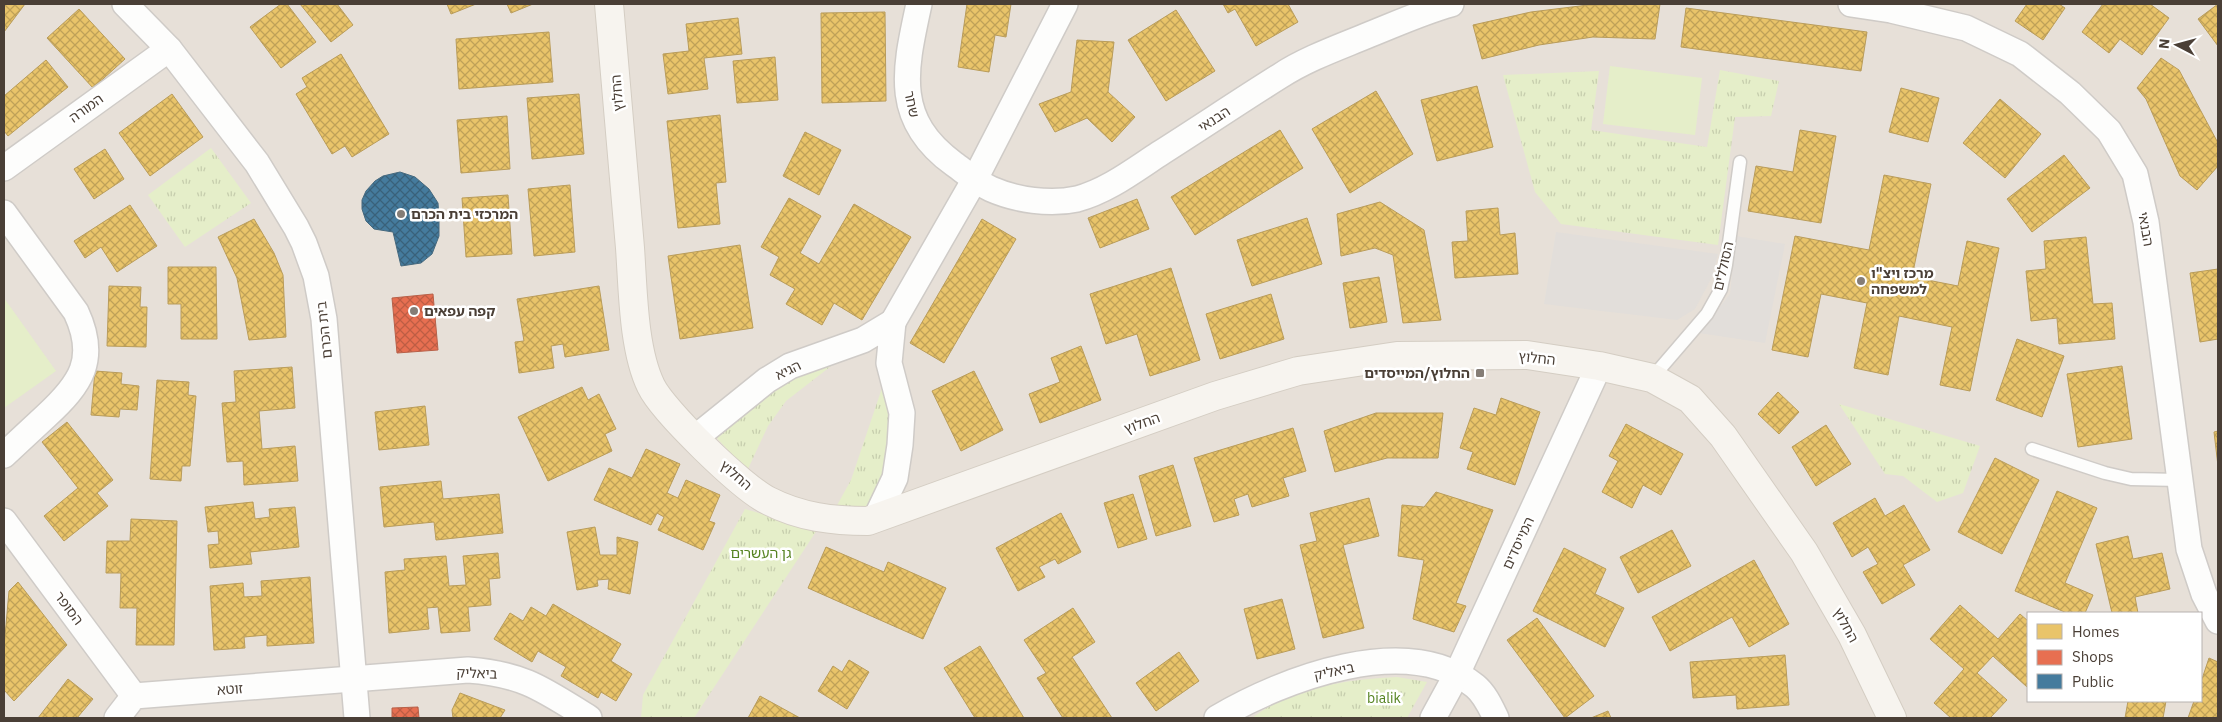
<svg xmlns="http://www.w3.org/2000/svg" width="2222" height="722" font-family="'IBM Plex Sans','Noto Sans Hebrew',sans-serif">
<style>
.residential{fill:#e7e0d8;fill-rule:evenodd}
.grass{fill:url(#grass-tufts)}
.pitch{fill:#e5eec9}
.parking{fill:#e2deda}
.homes{fill:url(#homes-cross-hatch);stroke:#b99c5a}
.shops{fill:url(#shops-cross-hatch);stroke:#b86149}
.public{fill:url(#public-cross-hatch);stroke:#46697e}
.lines{fill:none;stroke-linecap:round;stroke-linejoin:round}
.lane-casing{stroke:#cfcbc7;stroke-width:15}
.street-casing{stroke:#cfcbc7;stroke-width:28}
.secondary-casing{stroke:#d4cdc3;stroke-width:30}
.lane{stroke:#fdfdfc;stroke-width:12}
.street{stroke:#fdfdfc;stroke-width:25}
.secondary{stroke:#f7f4ef;stroke-width:28}
.poi-dot{fill:#857d76;stroke:#fff;stroke-width:2}
.labels{text-anchor:middle;stroke-width:5;stroke-linejoin:round;paint-order:stroke}
.street-label{font-size:14px;fill:#4a3f36;stroke:#fff}
.poi-label{font-size:14px;font-weight:bold;fill:#4a3f36;stroke:#fff;text-anchor:start}
.park-label{font-size:14px;fill:#558321;stroke:#fff}
</style>
<defs>
<pattern id="grass-tufts" width="24" height="20" patternUnits="userSpaceOnUse" patternTransform="scale(1.25)"><rect width="24" height="20" fill="#e5eec9"/><path d="M3 7l-1-3M5 7V3M7 7l1-3M15 17l-1-3M17 17v-4M19 17l1-3" fill="none" stroke="#c6cdad"/></pattern>
<pattern id="homes-cross-hatch" width="8" height="8" patternUnits="userSpaceOnUse" patternTransform="scale(1.25)"><rect width="8" height="8" fill="#e9c46a"/><path d="M0 0l8 8M0 8l8-8" fill="none" stroke="#bfa158"/></pattern>
<pattern id="shops-cross-hatch" width="8" height="8" patternUnits="userSpaceOnUse" patternTransform="scale(1.25)"><rect width="8" height="8" fill="#e76f51"/><path d="M0 0l8 8M0 8l8-8" fill="none" stroke="#bd5d44"/></pattern>
<pattern id="public-cross-hatch" width="8" height="8" patternUnits="userSpaceOnUse" patternTransform="scale(1.25)"><rect width="8" height="8" fill="#457b9d"/><path d="M0 0l8 8M0 8l8-8" fill="none" stroke="#39617a"/></pattern>
</defs>
<rect width="100%" height="100%" fill="#f2efec"/>
<path class="residential" d="M4 4H2218V718H4ZM2028 613H2201V701H2028Z"/>
<g class="grass">
<polygon points="1720,70 1779,81 1771,116 1735,117 1718,245 1561,224 1535,192 1503,75 1599,71 1591,130 1707,147"/>
<polygon points="211,148 251,203 185,247 148,195"/>
<polygon points="835,363 786,401 768,426 747,471 714,435 794,375"/>
<polygon points="883,385 892,422 893,451 868,509 835,509 851,480"/>
<polygon points="1839,404 1980,446 1963,493 1937,502 1903,476 1885,474"/>
<polygon points="745,509 817,530 694,718 641,718 643,695"/>
<path d="M1397 677 1427 682 1407 718H1252C1294 686 1346 680 1397 677Z"/>
</g>
<g class="pitch">
<polygon points="1610,66 1702,78 1695,135 1603,124"/>
<polygon points="4,298 56,371 4,408"/>
</g>
<g class="parking">
<polygon points="1556,232 1718,254 1712,277 1695,309 1677,320 1544,304"/>
<polygon points="1736,236 1785,244 1765,343 1699,333 1730,294"/>
</g>
<g class="homes">
<polygon points="4,4 25,4 4,32"/>
<polygon points="281,4 287,4 316,42 281,68 250,27"/>
<polygon points="300,4 337,4 353,25 331,42"/>
<polygon points="447,4 476,4 451,14"/>
<polygon points="507,4 533,4 511,13"/>
<polygon points="967,4 1011,4 1006,37 995,35 989,72 958,67"/>
<polygon points="1223,4 1288,4 1298,22 1256,46 1235,9 1228,13"/>
<polygon points="1660,4 1655,39 1593,37 1539,45 1482,59 1473,25 1531,12 1588,5"/>
<polygon points="2027,4 2059,4 2065,8 2043,40 2015,21"/>
<polygon points="2103,4 2150,4 2169,18 2142,55 2120,39 2109,53 2082,32"/>
<polygon points="2218,4 2218,46 2198,19"/>
<polygon points="1686,8 1867,32 1861,71 1681,47"/>
<polygon points="79,9 125,59 93,88 47,38"/>
<polygon points="1176,10 1215,71 1166,101 1128,40"/>
<polygon points="885,12 886,101 822,103 821,13"/>
<polygon points="738,18 742,54 704,58 708,89 668,94 663,54 689,51 686,24"/>
<polygon points="549,32 553,82 459,89 456,39"/>
<polygon points="1077,40 1114,42 1108,92 1135,117 1112,142 1087,118 1055,132 1039,104 1071,92"/>
<polygon points="341,54 389,134 352,157 345,146 332,154 296,94 307,87 302,78"/>
<polygon points="775,57 778,100 737,103 733,61"/>
<polygon points="2161,58 2179,70 2218,143 2218,166 2197,190 2180,176 2146,99 2137,88"/>
<polygon points="46,60 68,87 8,136 4,131 4,96"/>
<polygon points="1477,86 1493,147 1437,161 1421,100"/>
<polygon points="1901,88 1939,98 1928,142 1889,132"/>
<polygon points="1376,91 1413,154 1350,193 1312,129"/>
<polygon points="172,94 203,137 150,176 119,133"/>
<polygon points="579,94 584,154 532,159 527,98"/>
<polygon points="2000,99 2041,134 2005,178 1963,143"/>
<polygon points="720,115 726,182 716,183 720,224 678,228 667,121"/>
<polygon points="507,116 510,169 461,173 457,120"/>
<polygon points="1280,130 1303,168 1195,235 1171,197"/>
<polygon points="1800,130 1836,136 1821,223 1748,211 1756,166 1793,172"/>
<polygon points="805,132 841,150 819,195 783,176"/>
<polygon points="105,149 124,179 94,199 74,169"/>
<polygon points="2064,155 2090,188 2032,232 2007,199"/>
<polygon points="1884,175 1931,184 1912,277 1958,286 1967,241 1999,248 1970,391 1940,385 1952,327 1899,316 1888,375 1854,368 1867,303 1821,294 1808,357 1772,350 1795,236 1869,250"/>
<polygon points="570,185 575,252 534,256 528,189"/>
<polygon points="508,195 512,254 466,257 462,198"/>
<polygon points="789,198 821,216 800,253 819,264 854,204 911,237 862,320 834,303 822,325 786,304 795,289 770,275 779,257 761,247"/>
<polygon points="1137,199 1149,229 1100,248 1088,218"/>
<polygon points="1380,202 1424,230 1441,320 1403,323 1393,255 1375,248 1341,256 1337,214"/>
<polygon points="130,205 157,246 117,272 101,247 85,258 74,241"/>
<polygon points="1498,208 1500,235 1515,233 1518,274 1455,278 1452,242 1468,241 1466,211"/>
<polygon points="1307,218 1322,264 1252,286 1237,240"/>
<polygon points="254,219 274,253 283,275 286,337 249,340 237,278 218,237"/>
<polygon points="982,219 1016,239 944,363 910,343"/>
<polygon points="2086,237 2093,304 2112,303 2115,339 2059,344 2057,318 2031,321 2026,271 2046,269 2044,241"/>
<polygon points="740,245 753,328 680,339 668,256"/>
<polygon points="168,267 216,267 217,339 181,339 181,304 168,304"/>
<polygon points="1171,268 1200,360 1150,376 1137,334 1106,344 1090,294"/>
<polygon points="2218,269 2218,339 2200,342 2190,273"/>
<polygon points="1379,277 1387,322 1350,328 1343,283"/>
<polygon points="109,286 141,287 140,307 147,307 146,347 107,346"/>
<polygon points="599,286 609,350 565,357 563,344 551,346 554,368 519,373 515,342 524,341 517,299"/>
<polygon points="1271,294 1284,339 1220,359 1206,314"/>
<polygon points="2017,339 2064,356 2042,417 1996,400"/>
<polygon points="1081,346 1101,400 1040,423 1029,394 1060,382 1051,358"/>
<polygon points="2122,366 2132,439 2078,447 2067,374"/>
<polygon points="292,367 295,408 259,411 262,449 295,446 298,481 244,485 243,461 227,462 222,403 236,402 234,371"/>
<polygon points="95,371 122,373 121,384 139,386 137,410 120,409 119,417 91,415"/>
<polygon points="974,371 1003,430 961,451 932,391"/>
<polygon points="157,380 189,382 188,395 196,396 190,466 182,466 181,481 150,479"/>
<polygon points="582,387 588,400 599,394 616,429 605,434 612,451 548,481 518,417"/>
<polygon points="1778,392 1799,412 1779,434 1758,414"/>
<polygon points="1501,398 1540,412 1515,485 1467,469 1473,452 1460,448 1474,408 1496,415"/>
<polygon points="425,406 429,445 379,450 375,412"/>
<polygon points="1376,413 1443,413 1438,458 1387,458 1335,472 1324,431"/>
<polygon points="67,422 113,480 97,493 108,506 64,541 44,516 78,488 42,442"/>
<polygon points="1626,424 1683,454 1661,495 1643,485 1632,508 1602,492 1618,461 1609,456"/>
<polygon points="1826,425 1851,464 1816,486 1792,447"/>
<polygon points="1293,428 1306,471 1283,478 1289,496 1252,507 1248,494 1234,499 1239,515 1214,522 1194,458"/>
<polygon points="2218,431 2218,466 2214,432"/>
<polygon points="646,449 680,464 667,493 678,498 686,480 720,495 709,521 715,523 703,550 658,530 664,517 657,513 651,525 594,500 609,468 632,478"/>
<polygon points="1995,458 2039,480 2002,554 1958,532"/>
<polygon points="1173,465 1191,526 1156,536 1139,476"/>
<polygon points="441,481 443,499 499,494 503,533 436,540 434,522 384,527 380,487"/>
<polygon points="2057,491 2097,508 2065,583 2093,595 2085,613 2067,613 2015,591"/>
<polygon points="1436,492 1493,510 1456,603 1466,606 1454,632 1413,619 1424,560 1398,556 1402,505 1424,507"/>
<polygon points="1133,494 1147,539 1118,548 1104,503"/>
<polygon points="1369,498 1379,536 1343,545 1364,628 1323,638 1300,545 1317,541 1310,513"/>
<polygon points="1875,498 1885,516 1904,505 1930,550 1903,565 1915,585 1882,604 1863,572 1878,564 1868,547 1852,557 1833,523"/>
<polygon points="253,502 255,519 270,517 269,509 295,507 299,547 250,552 252,564 210,568 208,545 219,544 218,531 208,532 205,507"/>
<polygon points="1061,513 1081,552 1058,564 1055,559 1039,567 1045,577 1018,591 996,548"/>
<polygon points="131,519 177,521 174,645 136,645 137,608 120,608 121,573 106,573 107,541 130,541"/>
<polygon points="595,527 600,555 617,555 617,537 638,542 630,594 608,589 609,579 597,580 598,586 577,590 567,532"/>
<polygon points="1672,530 1691,566 1638,593 1620,557"/>
<polygon points="2128,536 2133,559 2162,553 2170,589 2135,597 2138,613 2112,613 2096,544"/>
<polygon points="826,547 884,572 888,562 946,588 923,639 808,588"/>
<polygon points="1564,548 1606,569 1595,594 1624,608 1605,647 1533,611"/>
<polygon points="498,553 500,578 489,579 491,605 468,607 470,631 441,633 438,607 427,608 429,629 389,633 385,572 405,570 404,559 446,556 449,586 466,585 463,556"/>
<polygon points="1754,560 1789,624 1749,647 1732,617 1670,651 1652,617"/>
<polygon points="310,577 314,643 267,646 267,635 244,637 245,648 214,650 210,586 243,583 244,597 262,596 261,581"/>
<polygon points="18,582 67,645 14,701 4,690 4,647 9,591"/>
<polygon points="1282,599 1295,649 1257,659 1244,609"/>
<polygon points="553,604 621,644 611,661 632,674 616,701 601,692 598,698 561,676 566,667 538,651 532,662 494,639 510,613 523,621 531,607 546,616"/>
<polygon points="1960,605 1998,639 2020,614 2028,621 2028,685 2027,687 1993,656 1977,673 2007,700 1990,718 1951,718 1934,703 1964,669 1930,639"/>
<polygon points="1073,608 1095,642 1072,657 1112,718 1063,718 1037,678 1046,673 1024,640"/>
<polygon points="1537,618 1594,696 1565,718 1507,640"/>
<polygon points="980,646 1024,718 975,718 944,668"/>
<polygon points="1179,652 1199,681 1156,711 1136,683"/>
<polygon points="1785,655 1789,705 1737,709 1736,695 1693,698 1690,662"/>
<polygon points="2209,658 2218,662 2218,718 2188,718 2194,701 2201,701 2201,682"/>
<polygon points="849,660 869,672 847,709 818,691 833,666 842,672"/>
<polygon points="68,679 93,699 77,718 38,718"/>
<polygon points="460,693 481,701 505,710 500,718 453,718 452,710"/>
<polygon points="760,696 800,718 748,718"/>
<polygon points="2128,701 2166,701 2163,718 2125,718"/>
<polygon points="1608,711 1611,718 1591,718"/>
</g>
<g class="shops">
<polygon points="433,294 438,350 397,353 392,298"/>
<polygon points="418,707 419,718 392,718 392,708"/>
</g>
<polygon class="public" points="400,172 415,177 429,189 438,203 439,219 439,236 432,254 421,263 401,266 393,232 374,229 366,221 362,209 362,200 366,191 375,181 383,176"/>
<g class="lines">
<g class="lane-casing">
<g id="lane">
<polyline points="1652,378 1707,314 1721,289 1726,265 1740,162"/>
<polyline points="2032,449 2105,473 2131,479 2180,480"/>
</g>
</g>
<g class="street-casing">
<g id="street">
<polyline points="125,4 169,49 257,163 296,227 304,243 316,276 324,319 357,718"/>
<path d="M919 4C905 69 892 119 954 164 965 172 978 183 991 189 1016 200 1050 205 1077 199 1107 191 1133 171 1159 154 1200 128 1240 101 1280 76 1306 59 1337 48 1366 36 1394 25 1422 12 1451 4"/>
<polyline points="1851,4 1891,10 1966,28 2020,54 2070,93 2109,131 2135,174 2146,222 2189,549 2204,594 2218,621"/>
<polyline points="4,168 169,49"/>
<path d="M4 213 76 312C98 359 81 384 46 416 32 429 18 442 4 455"/>
<polyline points="893,322 975,179 1065,4"/>
<polyline points="695,438 767,380 790,366 863,340 893,322 889,363 902,413 900,445 895,478 876,518"/>
<polyline points="4,521 134,696"/>
<path d="M117 718 134 696 468 670C524 674 544 690 589 718"/>
<path d="M1217 718C1283 679 1407 631 1475 686 1485 694 1491 708 1496 718"/>
<polyline points="1433,718 1457,674 1599,366"/>
</g>
</g>
<g class="secondary-casing">
<path id="secondary" d="M609 4C616 85 623 167 630 248 633 289 633 349 651 386 663 411 743 489 769 501 800 517 833 521 868 521L1215 396 1298 371 1397 356 1527 355 1599 366 1652 378 1690 399 1723 436 1804 552 1852 635 1892 718"/>
</g>
<use href="#lane" class="lane"/>
<use href="#street" class="street"/>
<use href="#secondary" class="secondary"/>
</g>
<g class="poi-dot">
<circle cx="401" cy="214" r="5"/>
<circle cx="1861" cy="281" r="5"/>
<circle cx="414" cy="311" r="5"/>
<rect x="1475" y="368" width="10" height="10" rx="2.5"/>
</g>
<g class="labels">
<g class="street-label">
<text transform="translate(617 93) rotate(-95)" y="5">החלוץ</text>
<text transform="translate(912 104) rotate(78)" y="5">שחר</text>
<text transform="translate(86 108) rotate(-36)" y="5">המורה</text>
<text transform="translate(1214 119) rotate(-33)" y="5">הבנאי</text>
<text transform="translate(2146 229) rotate(80)" y="5">הבנאי</text>
<text transform="translate(1723 266) rotate(-77)" y="5">הסוללים</text>
<text transform="translate(324 330) rotate(-96)" y="5">בית הכרם</text>
<text transform="translate(1537 358) rotate(6)" y="5">החלוץ</text>
<text transform="translate(788 370) rotate(-26)" y="5">הגיא</text>
<text transform="translate(1142 423) rotate(-20)" y="5">החלוץ</text>
<text transform="translate(736 475) rotate(41)" y="5">החלוץ</text>
<text transform="translate(1518 543) rotate(-65)" y="5">המייסדים</text>
<text transform="translate(69 608) rotate(53)" y="5">הסופר</text>
<text transform="translate(1846 625) rotate(61)" y="5">החלוץ</text>
<text transform="translate(1334 671) rotate(-12)" y="5">ביאליק</text>
<text transform="translate(477 673) rotate(2)" y="5">ביאליק</text>
<text transform="translate(230 689) rotate(-4)" y="5">זוטא</text>
</g>
<g class="poi-label">
<text x="411" y="219">המרכזי בית הכרם</text>
<text x="1871" y="278">מרכז ויצ"ו<tspan x="1871" dy="16">למשפחה</tspan></text>
<text x="424" y="316">קפה עפאים</text>
<text x="1470" y="378" text-anchor="end">החלוץ/המייסדים</text>
</g>
<g class="park-label">
<text x="761" y="558">גן העשרים</text>
<text x="1384" y="703">bialik</text>
</g>
</g>
<rect width="2222" height="722" fill="none" stroke="#4a3f36" stroke-width="10"/>
<rect x="2027" y="612" width="175" height="90" fill="#ffffff" stroke="#b7b2af"/>
<rect x="2037" y="624" width="25" height="15" fill="#e9c46a" stroke="#b7b2af"/>
<text x="2072" y="637" font-size="15" fill="#4a3f36">Homes</text>
<rect x="2037" y="650" width="25" height="15" fill="#e76f51" stroke="#b7b2af"/>
<text x="2072" y="662" font-size="15" fill="#4a3f36">Shops</text>
<rect x="2037" y="674" width="25" height="15" fill="#457b9d" stroke="#b7b2af"/>
<text x="2072" y="687" font-size="15" fill="#4a3f36">Public</text>
<g transform="translate(2177 45) rotate(276)" stroke="#ffffff" stroke-width="4" paint-order="stroke">
<path d="M0-4L9 19L0 12L-9 19Z" fill="#4a3f36"/>
<text y="-8" font-size="14" font-weight="bold" text-anchor="middle" fill="#4a3f36">N</text>
</g>
</svg>
